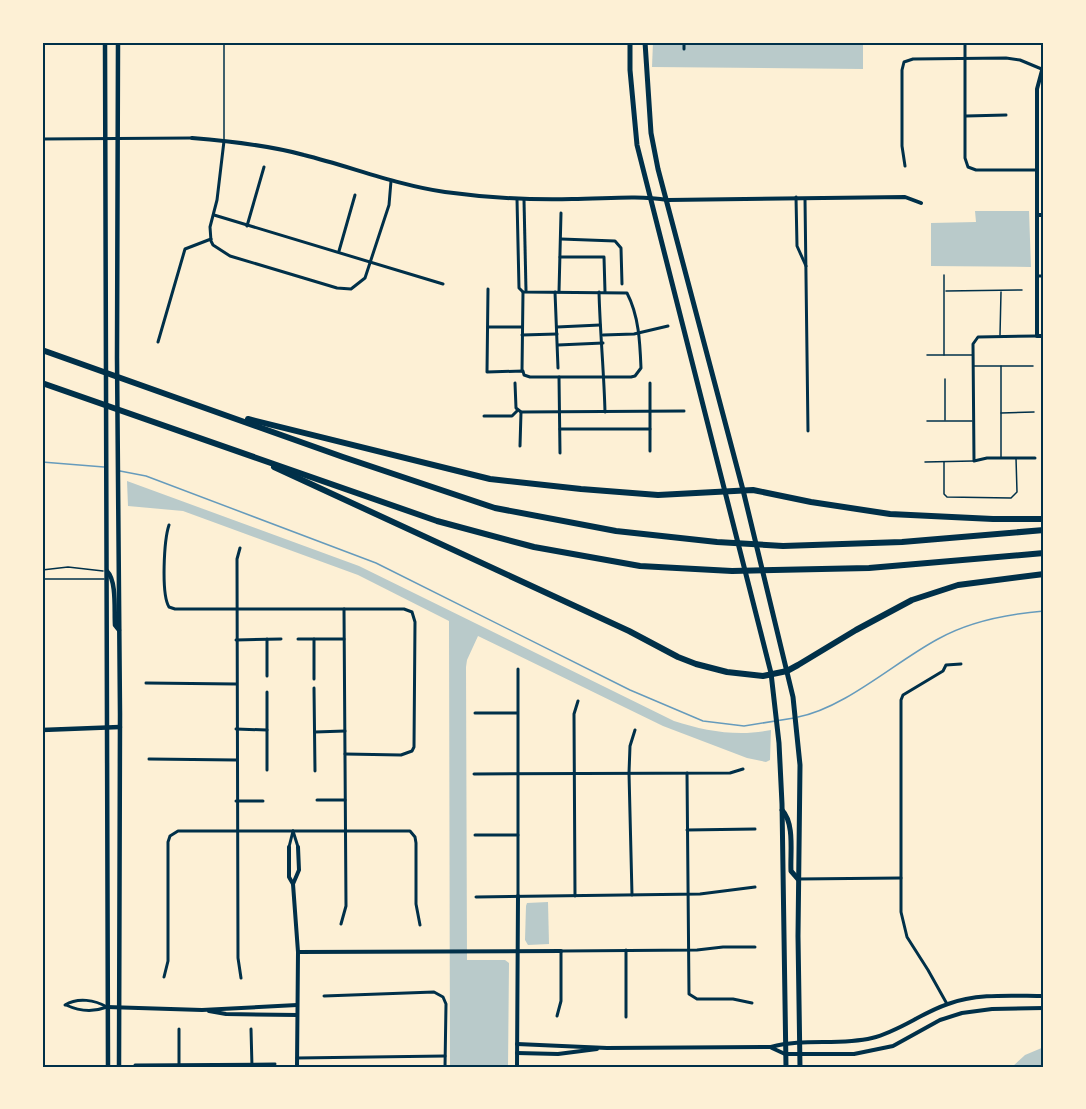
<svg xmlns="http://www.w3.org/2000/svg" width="1086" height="1109" font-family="'Space Grotesk',sans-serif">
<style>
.green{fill:#b9caca}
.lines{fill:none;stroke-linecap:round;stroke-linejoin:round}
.stream{stroke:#669bbc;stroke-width:1.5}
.service{stroke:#003049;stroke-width:1.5}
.minor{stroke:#003049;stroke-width:3}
.tertiary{stroke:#003049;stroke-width:4}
.secondary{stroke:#003049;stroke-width:4.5}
.primary{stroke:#003049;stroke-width:5}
.motorway{stroke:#003049;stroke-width:6}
.neatline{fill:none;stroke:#003049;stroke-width:2}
</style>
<rect width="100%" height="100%" fill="#fdf0d5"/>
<g class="green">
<polygon points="653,42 863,42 863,69 652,67"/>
<polygon points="975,211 1029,211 1031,267 931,266 931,223 976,222"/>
<path d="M127 481 359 566 674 721C705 731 738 737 771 730L770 760 766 762 747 758 663 726 478 636 467 660 466 667 467 960H505L509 963 508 1067H450L449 621 358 575 183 511 128 506Z"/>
<polygon points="548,902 549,944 528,945 525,940 526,906 527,903"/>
<polygon points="1044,1047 1044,1067 1012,1067 1025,1055"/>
</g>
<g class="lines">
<g class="stream">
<polyline points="42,462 104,467"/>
<polyline points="120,471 146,476 376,563 630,690 703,721 744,726 794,718"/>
<path d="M798 717C845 708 895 662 938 639 970 621 1008 614 1044 611"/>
</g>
<g class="service">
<polyline points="224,140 224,42"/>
<polyline points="944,275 944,355"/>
<polyline points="946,291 1022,290"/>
<polyline points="1000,335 1001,292"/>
<polyline points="927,355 972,355"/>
<polyline points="974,366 1033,366"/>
<polyline points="1001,366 1001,458"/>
<polyline points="945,379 945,420"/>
<polyline points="1001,413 1034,412"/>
<polyline points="927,421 972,421"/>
<polyline points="1042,458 1044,458"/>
<polyline points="925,462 973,461"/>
<polyline points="944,462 944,494 947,497 1011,498 1017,492 1016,458"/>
<polyline points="42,570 68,567 103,571"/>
<polyline points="42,579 104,579"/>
</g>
<g class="minor">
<polyline points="684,42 684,49"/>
<polyline points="965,42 965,158 968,167 976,170 1036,170"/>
<polyline points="966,116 1006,115"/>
<polyline points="42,139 192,138"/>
<polyline points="224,141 217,200 210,227 211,241 213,245 230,256 337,288 351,289 365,278 389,205 391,181"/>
<polyline points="905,166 902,146 902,70 904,62 913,59 1006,58 1020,60 1044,70"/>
<polyline points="796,197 797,246 806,266"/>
<polyline points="805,199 808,431"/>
<polyline points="524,200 526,291"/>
<polyline points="214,215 443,284"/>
<polyline points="247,226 264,167"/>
<polyline points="561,239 615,241 621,248 622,284"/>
<polyline points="339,251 355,195"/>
<polyline points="560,257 604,257 605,292"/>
<polyline points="1037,276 1044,276"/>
<path d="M488 289 487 372 523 371 524 375 530 377H631L635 376 641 368C640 343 639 316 627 293L523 292 519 288 517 199"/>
<polyline points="555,292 558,368"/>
<polyline points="559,292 561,213"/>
<path d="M599 292C600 332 604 372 605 412"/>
<polyline points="488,327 522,327"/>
<polyline points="557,327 600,325"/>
<polyline points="522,335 557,334"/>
<polyline points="603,335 634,334 668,326"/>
<polyline points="158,342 185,249 211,239"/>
<polyline points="558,345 603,343"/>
<polyline points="522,371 523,292"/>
<polyline points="559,377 560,453"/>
<polyline points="515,383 516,408 521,412 684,411"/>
<polyline points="484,416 512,416 517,411"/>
<polyline points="560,429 650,429"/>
<polyline points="520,446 521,412"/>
<polyline points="650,451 650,383"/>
<polyline points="1035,458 987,458 974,461 973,344 978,337 1037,336"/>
<path d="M169 525C164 540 161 594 169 607L175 609H404L412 612 415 622 414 747 412 751 401 755 345 754"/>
<polyline points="240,548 237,559 238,958 241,978"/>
<polyline points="267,639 267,676"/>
<polyline points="298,639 344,639"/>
<polyline points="236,640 281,639"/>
<polyline points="518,669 518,896"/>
<polyline points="314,679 314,639"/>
<polyline points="146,683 236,684"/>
<polyline points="314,688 315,771"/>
<polyline points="267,692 267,770"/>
<polyline points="475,713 517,713"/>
<polyline points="236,729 267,730"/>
<polyline points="315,732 345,731"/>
<polyline points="149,759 236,760"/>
<polyline points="687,773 689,994 697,999 733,999 752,1003"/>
<polyline points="474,774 730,773 743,769"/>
<polyline points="317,800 345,800"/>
<polyline points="236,801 263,801"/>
<polyline points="687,830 755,829"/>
<polyline points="293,831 298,847"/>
<polyline points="475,835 518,835"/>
<polyline points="289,847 293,831"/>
<polyline points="798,879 901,878"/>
<polyline points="632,895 629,773 630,746 635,730"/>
<polyline points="575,896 574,714 578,701"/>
<polyline points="476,897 700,894 755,887"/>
<polyline points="341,924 346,906 344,609"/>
<polyline points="164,977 168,961 168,842 170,836 178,831 410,831 415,837 416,843 416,904 420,925"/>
<polyline points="324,996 434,992 443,997 446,1004 445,1067"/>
<polyline points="947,1004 928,970 907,937 901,912 901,700 903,695 943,671 946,665 961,664"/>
<path d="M65 1005C78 997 95 1000 107 1007"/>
<path d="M66 1005C79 1011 94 1012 107 1007"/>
<polyline points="557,1016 561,1001 561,951 697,950 723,947 755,947"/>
<polyline points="626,1017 626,950"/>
<polyline points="251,1029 252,1067"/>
<polyline points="297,1058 445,1056"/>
<polyline points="135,1065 275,1064"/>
<polyline points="179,1065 179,1029"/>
</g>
<g class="tertiary">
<polyline points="1044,63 1037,89 1037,336 1044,336"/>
<path d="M192 138C229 141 268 145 304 155 352 167 397 185 445 192 488 198 529 200 572 199 605 199 635 195 668 200L905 197 921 203"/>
<polyline points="1037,215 1044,215"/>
<polyline points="289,847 289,877 293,884"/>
<polyline points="298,952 561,951"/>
<polyline points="107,1007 202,1010 297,1005"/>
<polyline points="209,1011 226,1014 297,1015"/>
<path d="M517 1044 607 1048 771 1047C804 1038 839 1046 872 1038 900 1031 921 1013 948 1004 978 993 1012 996 1044 996"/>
<polyline points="772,1048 785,1054 854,1054 893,1046 940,1020 962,1013 992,1009 1044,1008"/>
<polyline points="517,1053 558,1054 597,1049"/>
<polyline points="297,1067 298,952 293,884 299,870 298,847"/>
<polyline points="517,1067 518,896"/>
</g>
<g class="secondary">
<polyline points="105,42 108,1067"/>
<polyline points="118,42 117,358 120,714 119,1067"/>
<path d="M107 571C117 581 114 611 115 625L119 630"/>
<polyline points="42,730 120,727"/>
</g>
<g class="primary">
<polyline points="630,42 630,70 637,145 771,673 779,743 782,804 786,1067"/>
<polyline points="645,42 651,133 658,169 743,490 793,697 800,765 798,936 800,1067"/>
<path d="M782 810C795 824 790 853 791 871L798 879"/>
</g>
<g class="motorway">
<polyline points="42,350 343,457 495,508 616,531 717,542 783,546 902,542 1044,530"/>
<polyline points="42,383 437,521 534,547 640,566 732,571 869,568 1044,553"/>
<polyline points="248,419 490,479 581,489 658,495 753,490 811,502 890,514 993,519 1044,519"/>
<polyline points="274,467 629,631 678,657 696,664 727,672 763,676 787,671 798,665 856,630 912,600 958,585 1044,574"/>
</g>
</g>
<rect width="1086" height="1109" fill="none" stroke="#fdf0d5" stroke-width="87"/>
<rect x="44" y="44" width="998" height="1022" class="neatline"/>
</svg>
